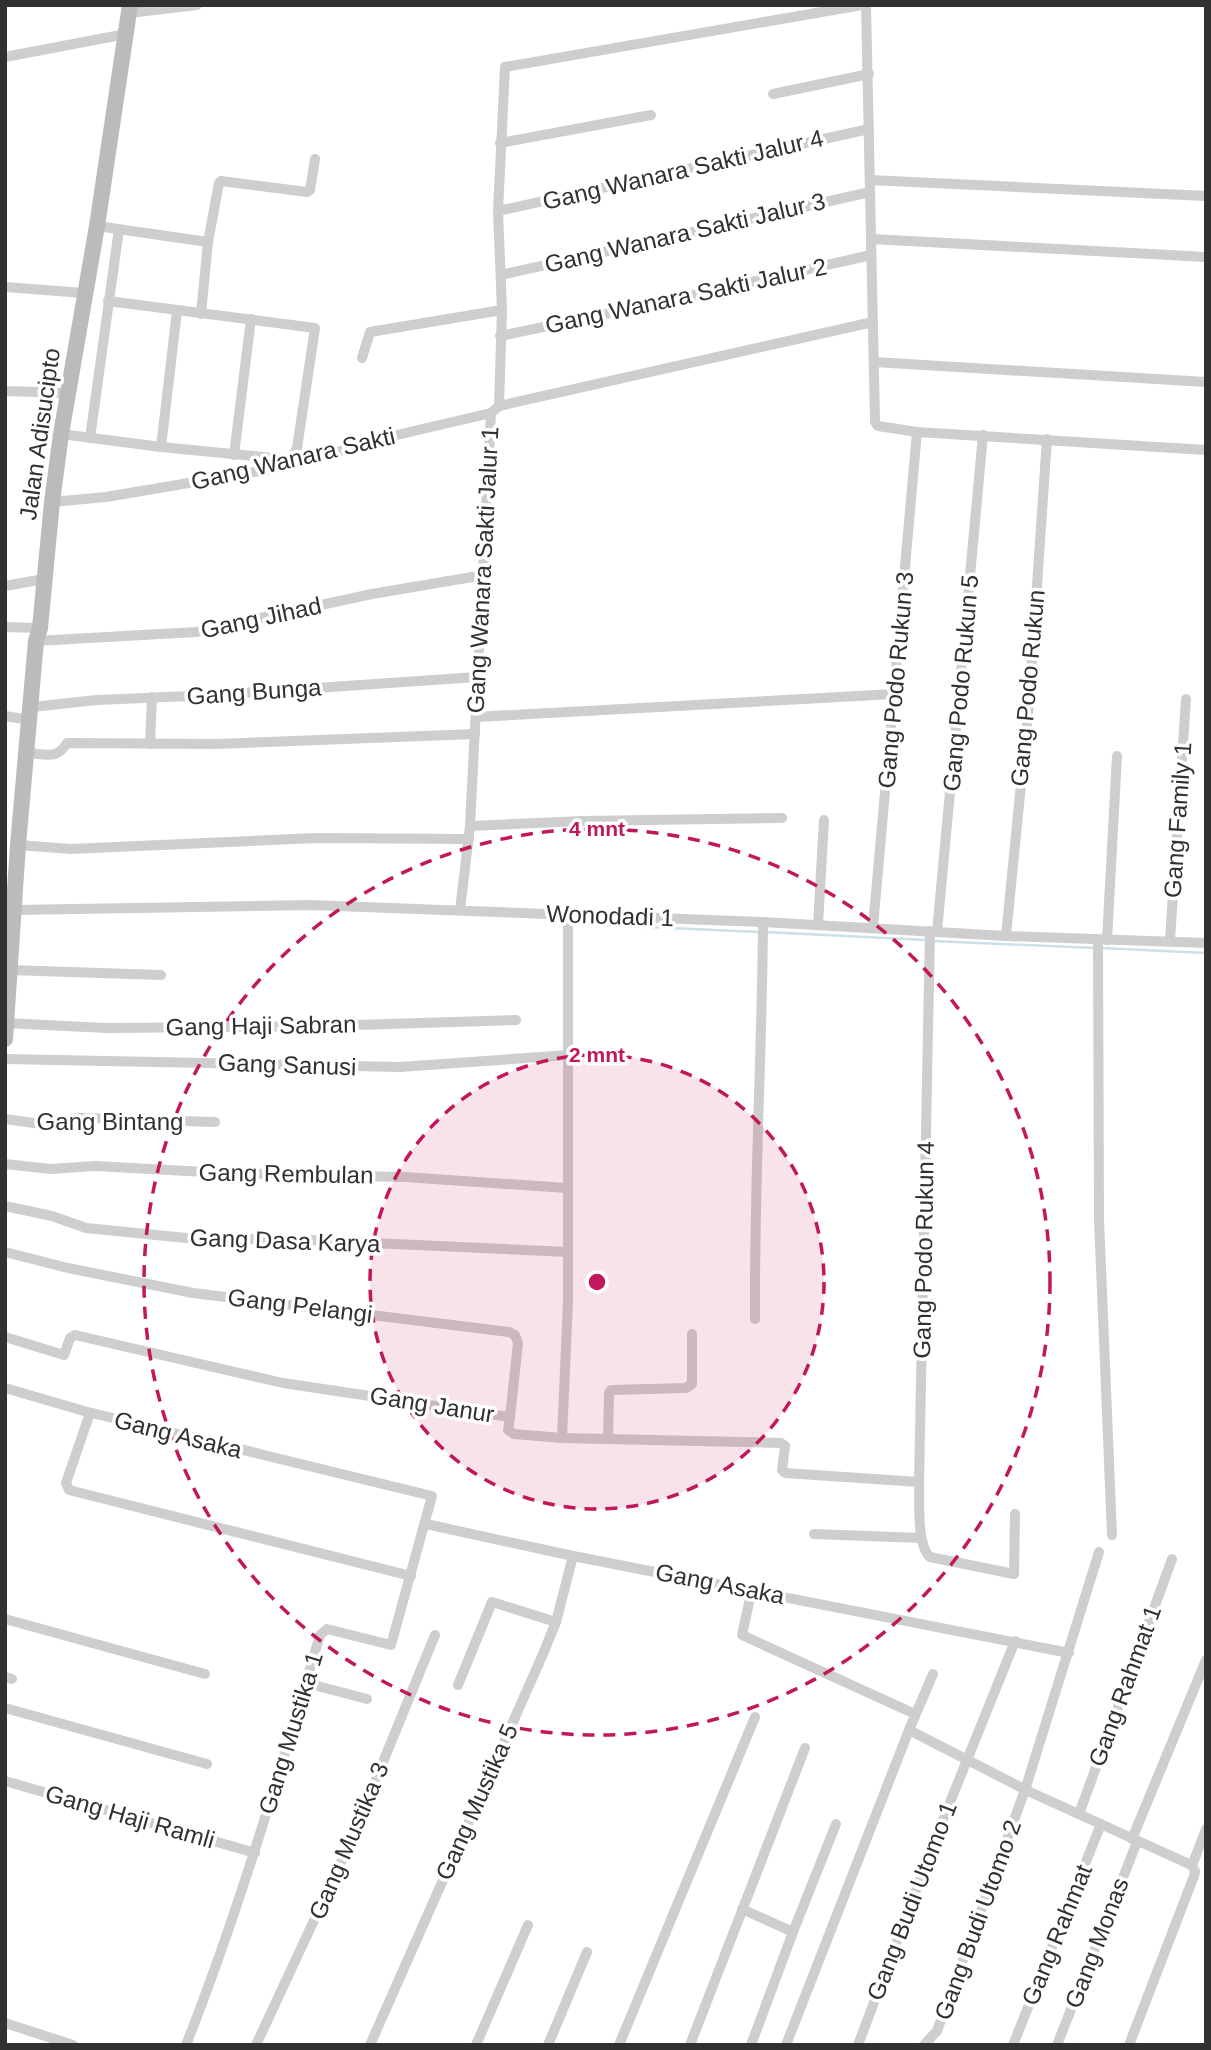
<svg xmlns="http://www.w3.org/2000/svg" width="1211" height="2050" font-family="Arial,sans-serif">
<style>
.lines{fill:none;stroke-linecap:round;stroke-linejoin:round}
.stream{stroke:#cbe0e8;stroke-width:2.5}
.street{stroke:#cecece;stroke-width:10}
.secondary{stroke:#bbb;stroke-width:16}
.ring{fill:none;stroke:#c2185b;stroke-width:3.5;stroke-dasharray:12 9}
.labels{text-anchor:middle;stroke-width:7;stroke-linejoin:round;paint-order:stroke}
.street-label{font-size:24px;fill:#313131;stroke:#fff}
.centre{fill:#c2185b;stroke:#fff;stroke-width:3.5}
.ring-label{font-size:21px;text-anchor:middle;font-weight:bold;fill:#c2185b;stroke:#fff;stroke-width:7;stroke-linejoin:round;paint-order:stroke}
</style>
<rect width="100%" height="100%" fill="#fff"/>
<g class="lines">
<g class="stream">
<polyline points="580,924 759,932"/>
<polyline points="765,932 926,940"/>
<polyline points="933,941 1094,948"/>
<polyline points="1101,948 1206,953"/>
</g>
<g class="street">
<polyline points="866,5 875,422 878,426 917,432 1206,450"/>
<polyline points="129,13 197,5"/>
<polyline points="5,57 126,34"/>
<polyline points="773,94 869,74"/>
<polyline points="500,143 651,115"/>
<polyline points="870,180 1206,196"/>
<polyline points="498,211 869,129"/>
<polyline points="97,226 208,242"/>
<polyline points="872,239 1206,257"/>
<polyline points="501,275 870,192"/>
<polyline points="5,287 84,293"/>
<polyline points="201,314 208,242 219,183 221,181 307,192 310,190 315,159"/>
<polyline points="500,336 672,300 871,255"/>
<polyline points="362,358 370,332 502,310"/>
<polyline points="874,362 1206,382"/>
<polyline points="5,391 67,393"/>
<polyline points="499,406 502,310 498,211 505,67 862,5"/>
<polyline points="61,434 161,447 285,459 291,458 297,448 315,328 108,301"/>
<polyline points="90,438 119,229"/>
<polyline points="161,447 177,311"/>
<polyline points="234,455 251,319"/>
<polyline points="52,502 106,497 289,466 384,438 491,413"/>
<polyline points="5,586 44,579"/>
<polyline points="5,627 40,628"/>
<polyline points="36,641 196,632 372,594 484,575"/>
<polyline points="32,707 97,700 214,695 477,677"/>
<polyline points="5,716 30,720"/>
<polyline points="476,717 894,694"/>
<polyline points="150,744 152,697"/>
<path d="M28 753C46 754 57 760 67 743L216 744 475 734"/>
<polyline points="470,826 581,821 782,818"/>
<polyline points="18,845 71,849 317,838 469,839"/>
<polyline points="14,910 310,905 763,922 1006,936 1206,943"/>
<polyline points="460,910 470,826 491,413 499,406 873,322"/>
<polyline points="818,925 824,820"/>
<polyline points="873,927 917,432"/>
<path d="M930 931 919 1482C920 1501 916 1544 930 1557L1014 1574 1015 1514"/>
<polyline points="937,932 983,435"/>
<polyline points="1006,936 1029,703 1047,439"/>
<polyline points="1098,940 1099,1219 1112,1535"/>
<polyline points="1107,940 1117,756"/>
<polyline points="1170,940 1186,699"/>
<polyline points="10,970 161,975"/>
<polyline points="5,1023 107,1028 324,1026 516,1020"/>
<polyline points="5,1059 400,1067 568,1055"/>
<polyline points="5,1119 48,1125 74,1118 87,1118 215,1122"/>
<polyline points="5,1164 51,1169 95,1166 224,1173 405,1177 566,1188"/>
<polyline points="5,1206 52,1216 86,1228 186,1238 307,1240 568,1252"/>
<polyline points="5,1252 68,1268 193,1293 509,1332 515,1335 518,1343 510,1417"/>
<path d="M755 1319C754 1187 762 1054 763 922"/>
<polyline points="5,1337 64,1355 70,1338 75,1335 283,1383 510,1417 508,1430 514,1434 562,1438 781,1443 785,1446 782,1470 785,1473 919,1482"/>
<path d="M5 1388 84 1411 432 1496 391 1645 327 1629 320 1635C279 1773 239 1911 186 2045"/>
<polyline points="90,1413 66,1483 69,1490 411,1576"/>
<polyline points="562,1438 568,1301 568,915"/>
<polyline points="608,1438 609,1393 611,1390 686,1388 692,1384 692,1334"/>
<polyline points="426,1524 573,1556 1069,1653"/>
<polyline points="814,1534 921,1538"/>
<polyline points="752,1589 742,1635 915,1714"/>
<polyline points="5,1619 205,1674"/>
<polyline points="933,1674 909,1730 1030,1792 1189,1864 1193,1863 1206,1829"/>
<polyline points="5,1677 12,1679"/>
<polyline points="306,1683 367,1699"/>
<polyline points="458,1685 492,1602 556,1622"/>
<polyline points="5,1708 207,1764"/>
<polyline points="5,1781 255,1853"/>
<polyline points="1079,1814 1172,1559"/>
<polyline points="1132,1839 1206,1660"/>
<polyline points="742,1909 793,1932 751,2045"/>
<polyline points="793,1932 836,1824"/>
<polyline points="5,2023 73,2045"/>
<polyline points="256,2045 349,1845 435,1635"/>
<polyline points="370,2045 543,1654 556,1622 573,1556"/>
<polyline points="476,2045 528,1925"/>
<polyline points="548,2045 587,1952"/>
<polyline points="619,2045 755,1717"/>
<polyline points="690,2045 805,1748"/>
<polyline points="786,2045 909,1730"/>
<polyline points="858,2045 936,1837 1015,1641"/>
<polyline points="924,2045 937,2031 1025,1790 1099,1552"/>
<polyline points="1013,2045 1101,1824"/>
<polyline points="1057,2045 1137,1842"/>
<polyline points="1129,2045 1194,1876 1195,1871 1191,1864"/>
</g>
<polyline class="secondary" points="5,1039 18,845 36,641 40,628 52,502 61,434 97,226 130,5"/>
</g>
<circle cx="597" cy="1282" r="227" fill="#c2185b" fill-opacity=".12"/>
<g class="ring">
<circle cx="597" cy="1282" r="227"/>
<circle cx="597" cy="1282" r="453"/>
</g>
<g class="labels">
<g class="street-label">
<text transform="translate(683 170) rotate(-13)" y="8">Gang Wanara Sakti Jalur 4</text>
<text transform="translate(685 233) rotate(-13)" y="8">Gang Wanara Sakti Jalur 3</text>
<text transform="translate(686 296) rotate(-12)" y="8">Gang Wanara Sakti Jalur 2</text>
<text transform="translate(40 434) rotate(-82)" y="8">Jalan Adisucipto</text>
<text transform="translate(293 459) rotate(-13)" y="8">Gang Wanara Sakti</text>
<text transform="translate(483 570) rotate(-87)" y="8">Gang Wanara Sakti Jalur 1</text>
<text transform="translate(261 618) rotate(-12)" y="8">Gang Jihad</text>
<text transform="translate(896 680) rotate(-85)" y="8">Gang Podo Rukun 3</text>
<text transform="translate(961 683) rotate(-85)" y="8">Gang Podo Rukun 5</text>
<text transform="translate(1028 688) rotate(-85)" y="8">Gang Podo Rukun</text>
<text transform="translate(254 692) rotate(-4)" y="8">Gang Bunga</text>
<text transform="translate(1178 820) rotate(-86)" y="8">Gang Family 1</text>
<text transform="translate(610 916) rotate(2)" y="8">Wonodadi 1</text>
<text transform="translate(261 1026) rotate(-1)" y="8">Gang Haji Sabran</text>
<text transform="translate(287 1065) rotate(2)" y="8">Gang Sanusi</text>
<text x="110" y="1130">Gang Bintang</text>
<text transform="translate(286 1174) rotate(1)" y="8">Gang Rembulan</text>
<text transform="translate(285 1241) rotate(2)" y="8">Gang Dasa Karya</text>
<text transform="translate(924 1250) rotate(-89)" y="8">Gang Podo Rukun 4</text>
<text transform="translate(300 1306) rotate(7)" y="8">Gang Pelangi</text>
<text transform="translate(432 1405) rotate(9)" y="8">Gang Janur</text>
<text transform="translate(178 1435) rotate(14)" y="8">Gang Asaka</text>
<text transform="translate(720 1584) rotate(11)" y="8">Gang Asaka</text>
<text transform="translate(1125 1686) rotate(-70)" y="8">Gang Rahmat 1</text>
<text transform="translate(291 1733) rotate(-73)" y="8">Gang Mustika 1</text>
<text transform="translate(477 1802) rotate(-66)" y="8">Gang Mustika 5</text>
<text transform="translate(130 1817) rotate(16)" y="8">Gang Haji Ramli</text>
<text transform="translate(349 1841) rotate(-67)" y="8">Gang Mustika 3</text>
<text transform="translate(912 1901) rotate(-69)" y="8">Gang Budi Utomo 1</text>
<text transform="translate(978 1920) rotate(-70)" y="8">Gang Budi Utomo 2</text>
<text transform="translate(1057 1935) rotate(-68)" y="8">Gang Rahmat</text>
<text transform="translate(1097 1943) rotate(-69)" y="8">Gang Monas</text>
</g>
</g>
<circle cx="597" cy="1282" r="10" class="centre"/>
<g class="ring-label">
<text x="597" y="836">4 mnt</text>
<text x="597" y="1062">2 mnt</text>
</g>
<rect width="1211" height="2050" fill="none" stroke="#313131" stroke-width="14"/>
</svg>
